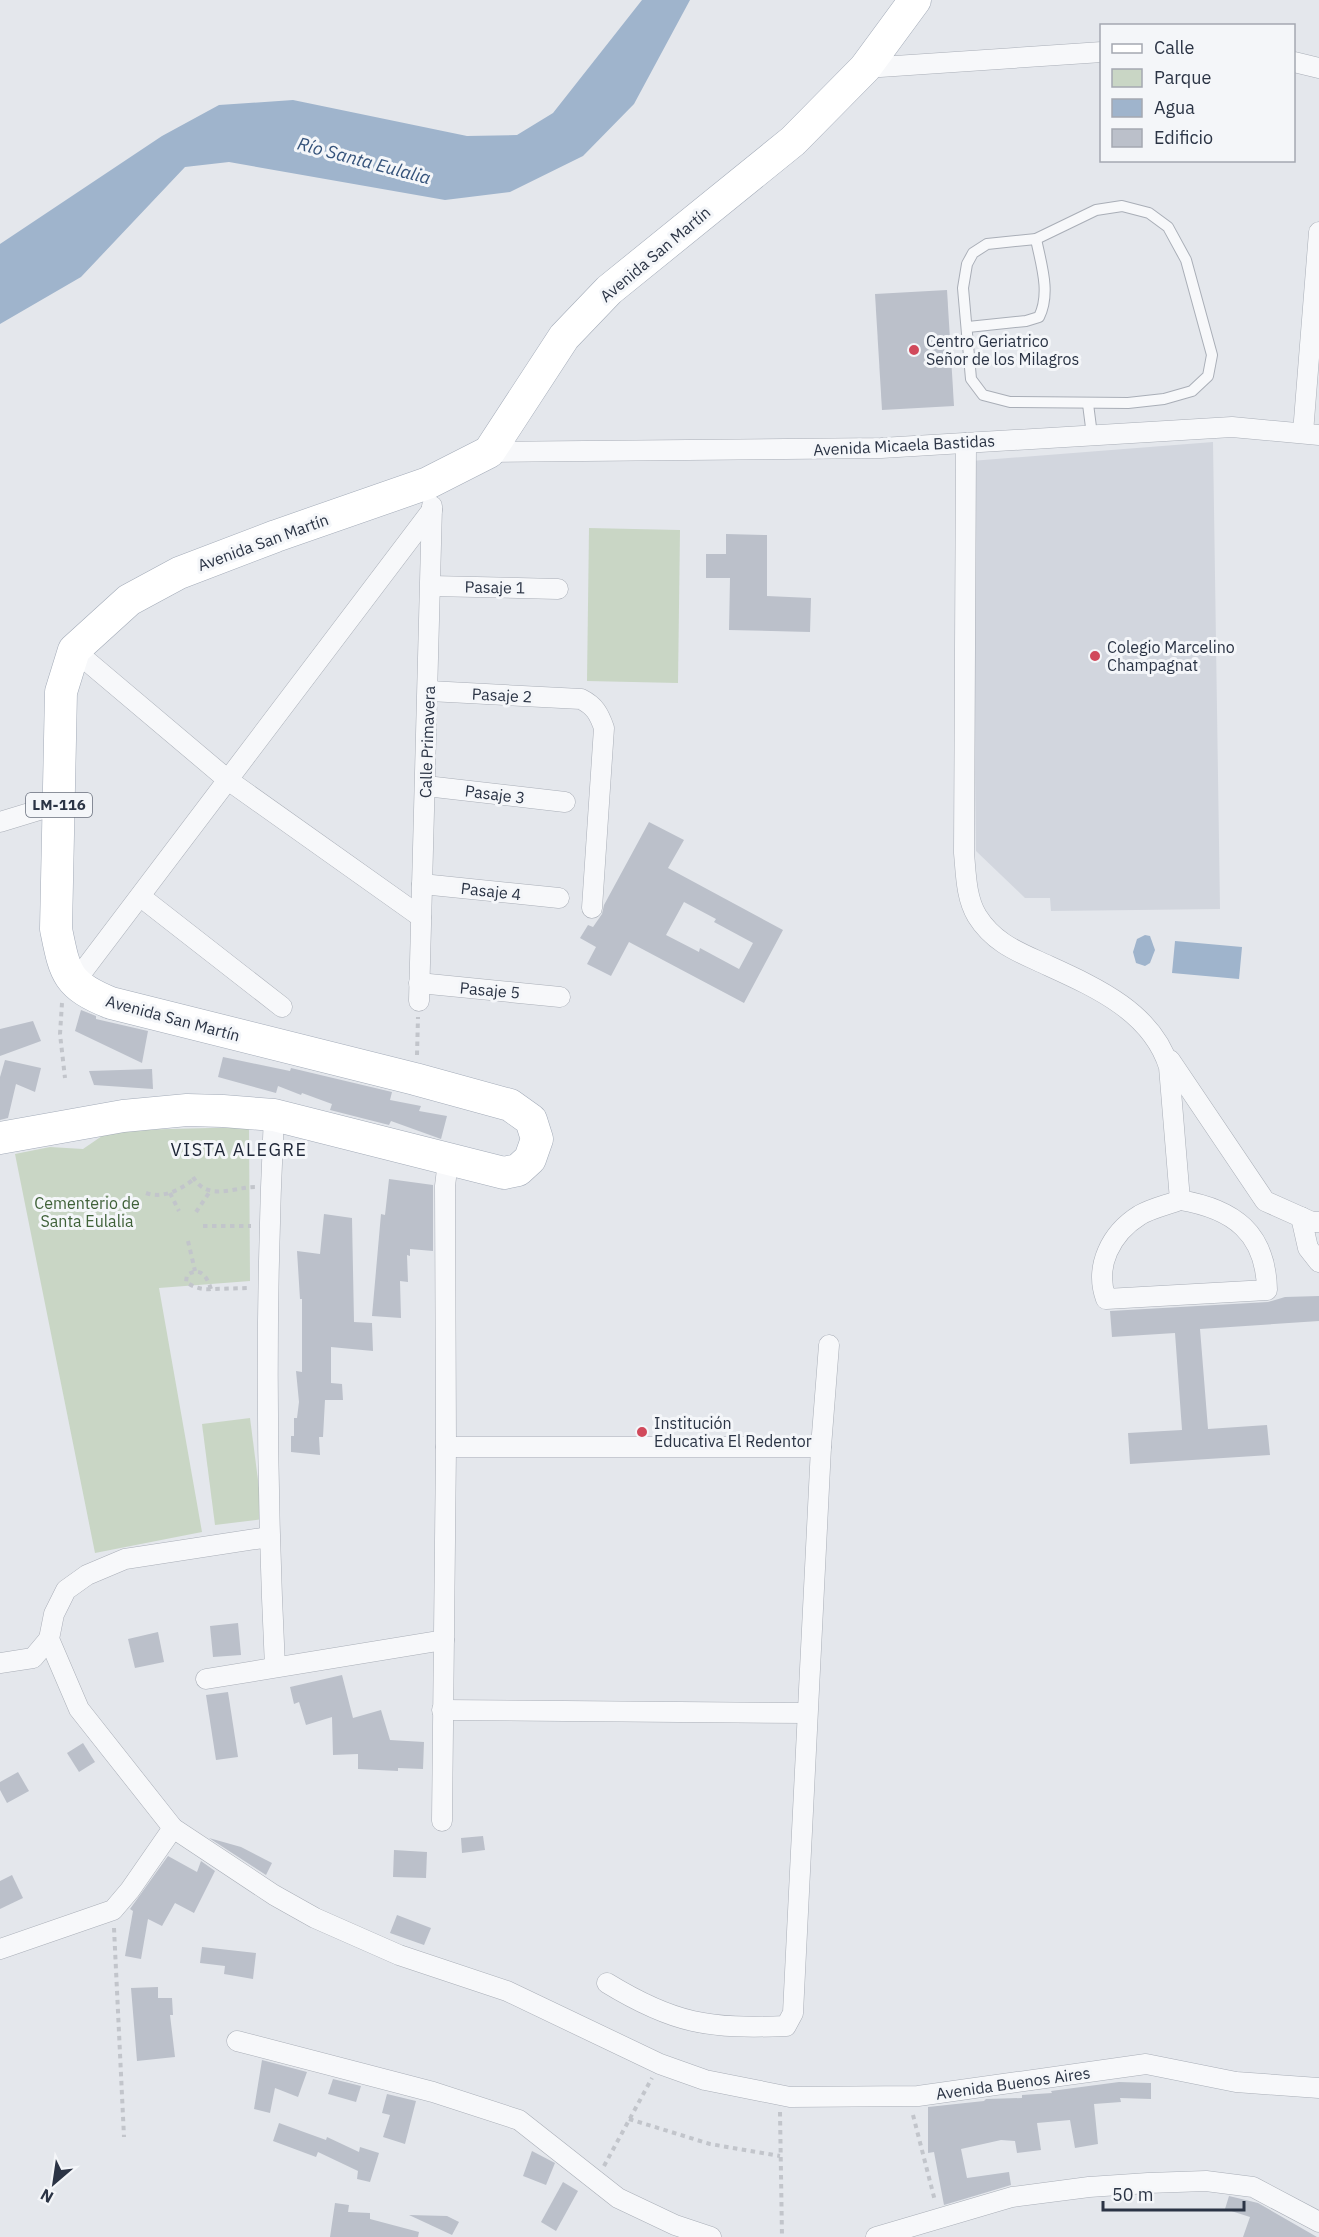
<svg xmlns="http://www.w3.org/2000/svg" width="1319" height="2237" font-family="'IBM Plex Sans',sans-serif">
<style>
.built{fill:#d2d6de}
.green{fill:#c9d6c5}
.water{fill:#9fb4cc}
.building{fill:#bbc0ca;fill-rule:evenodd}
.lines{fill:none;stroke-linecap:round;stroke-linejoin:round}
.service-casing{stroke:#a9aeb7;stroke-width:12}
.minor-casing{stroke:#a9aeb7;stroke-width:21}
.primary-casing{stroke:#a3abb8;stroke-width:33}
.path{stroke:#c2c5cb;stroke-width:4;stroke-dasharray:4.5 4.5;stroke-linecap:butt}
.service{stroke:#f7f8fa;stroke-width:10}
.minor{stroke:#f7f8fa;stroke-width:20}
.primary{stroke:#fff;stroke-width:32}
.poi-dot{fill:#d1495b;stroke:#f4f6f9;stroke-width:2}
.labels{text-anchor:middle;stroke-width:6;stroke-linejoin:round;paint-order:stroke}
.shield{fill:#f4f6f9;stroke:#676e7b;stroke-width:1.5}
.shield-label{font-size:15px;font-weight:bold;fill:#2b3445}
.street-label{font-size:16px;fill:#2b3445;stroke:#f4f6f9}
.poi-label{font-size:16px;fill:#2b3445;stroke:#f4f6f9;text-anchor:start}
.park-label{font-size:16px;fill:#3f6138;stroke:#f4f6f9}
.water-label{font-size:18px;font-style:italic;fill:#34527a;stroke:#f4f6f9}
.neighbourhood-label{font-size:18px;letter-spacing:1.5px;fill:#1d2536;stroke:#f4f6f9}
</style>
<rect width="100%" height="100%" fill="#e4e7ec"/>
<polygon class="built" points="1213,442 1220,909 1051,911 1050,898 1025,898 976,851 971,461"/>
<g class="green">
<polygon points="589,528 680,530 678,683 587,681"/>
<polygon points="249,1127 250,1281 159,1288 202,1532 95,1553 15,1154 50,1147 83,1149 102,1136 132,1130"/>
<polygon points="250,1418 263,1519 215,1525 202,1424"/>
</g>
<g class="water">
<polygon points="642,0 690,0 634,104 583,156 510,192 445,200 229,162 185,167 81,277 0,324 0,244 162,136 219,105 293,100 467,136 517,135 553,113"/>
<polygon points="1145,935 1150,936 1155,950 1150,963 1145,966 1136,963 1133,952 1137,939"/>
<polygon points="1175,941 1242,947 1239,979 1172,973"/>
</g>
<g class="building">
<polygon points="947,290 954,406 882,410 875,294"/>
<polygon points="726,534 767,535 767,596 811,598 810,632 729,630 730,578 706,578 706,554 726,554"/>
<path d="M649 822 684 840 668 868 783 930 744 1003 629 942 611 976 587 964 596 947 580 938 588 925 593 927 602 914 604 905ZM684 902 716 919 714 922 753 943 739 969 700 948 699 952 666 935Z"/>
<polygon points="81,1010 96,1016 96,1019 148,1031 142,1063 75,1031"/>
<polygon points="33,1021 41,1041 0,1056 0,1029"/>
<polygon points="223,1057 290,1071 291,1068 392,1092 390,1100 421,1106 419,1111 447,1116 441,1139 391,1121 389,1125 330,1110 332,1104 302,1093 301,1095 278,1086 276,1093 218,1077"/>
<polygon points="5,1060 41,1068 35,1092 16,1084 8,1118 0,1120 0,1077"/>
<polygon points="152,1069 153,1089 94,1085 89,1071"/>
<polygon points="389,1179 433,1185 433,1251 410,1249 410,1256 407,1255 408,1282 400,1281 401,1318 372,1316 381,1214 385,1215"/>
<polygon points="324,1214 352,1218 354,1322 372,1323 373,1351 331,1347 331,1383 342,1384 343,1400 325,1400 323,1437 319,1437 320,1455 291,1452 291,1436 294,1436 294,1418 297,1418 299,1402 296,1371 302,1372 302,1299 300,1299 297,1251 320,1254"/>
<polygon points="1319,1296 1319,1321 1200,1329 1208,1429 1267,1425 1270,1455 1130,1464 1128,1433 1182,1430 1175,1333 1112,1337 1110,1311 1268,1302 1285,1297"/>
<polygon points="238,1623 241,1655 213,1657 210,1626"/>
<polygon points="158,1632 164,1662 135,1668 128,1639"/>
<polygon points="342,1675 353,1718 381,1710 390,1740 424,1742 423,1769 398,1768 398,1771 358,1769 358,1754 333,1755 332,1717 306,1725 299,1702 294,1704 290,1687"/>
<polygon points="228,1692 238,1757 216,1760 206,1695"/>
<polygon points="83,1743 95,1762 79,1772 67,1753"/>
<polygon points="18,1772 29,1791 7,1803 0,1790 0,1782"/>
<polygon points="483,1836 485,1850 462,1853 461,1838"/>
<polygon points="209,1838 241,1847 272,1863 266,1875"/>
<polygon points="394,1850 427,1852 426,1878 393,1877"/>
<polygon points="168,1856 197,1872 201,1861 215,1871 194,1913 175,1903 162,1926 148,1919 141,1959 125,1956 133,1911 130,1909"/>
<polygon points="12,1875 23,1898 0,1909 0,1881"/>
<polygon points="397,1915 431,1928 424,1945 390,1933"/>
<polygon points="202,1947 256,1953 253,1979 224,1974 225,1966 200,1963"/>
<polygon points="158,1987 158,1998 172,1998 173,2015 170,2015 175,2057 137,2061 131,1988"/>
<polygon points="262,2060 307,2072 298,2097 275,2088 270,2113 254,2109"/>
<polygon points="333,2079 361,2086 356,2102 328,2094"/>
<polygon points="1119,2082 1151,2083 1151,2099 1120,2098 1121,2102 1094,2104 1098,2144 1075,2148 1070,2120 1037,2123 1041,2150 1017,2153 1015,2141 1001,2140 961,2149 967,2178 1009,2172 1011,2185 944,2205 934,2152 928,2153 928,2107 984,2101 986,2099 1022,2098 1022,2095 1052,2093 1051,2091"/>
<polygon points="387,2094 416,2101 405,2144 383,2137 390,2115 382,2113"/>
<polygon points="279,2123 326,2140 327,2137 359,2152 360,2147 379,2153 370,2182 357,2179 358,2171 318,2152 316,2157 273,2141"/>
<polygon points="532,2151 555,2163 546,2185 523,2176"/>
<polygon points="563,2182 578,2191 556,2231 541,2222"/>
<polygon points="1229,2196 1258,2203 1317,2237 1243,2237 1250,2217 1225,2209"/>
<polygon points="335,2203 349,2205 348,2212 370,2213 370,2219 419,2232 418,2237 330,2237"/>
<polygon points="409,2215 447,2216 459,2222 452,2235"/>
</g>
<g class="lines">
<g class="service-casing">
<g id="service">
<polygon points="1122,206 1149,213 1168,227 1186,260 1212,355 1208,376 1192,391 1164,399 1128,403 1010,402 983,395 971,379 963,288 967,264 973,253 987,244 1036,239 1096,210"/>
<path d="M968 327 1026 321 1039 317C1051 293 1041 264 1036 239"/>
<polyline points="1088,404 1092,435"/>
</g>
</g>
<g class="minor-casing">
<g id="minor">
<polyline points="1294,62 1319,68"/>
<polyline points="865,68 1102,52"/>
<polyline points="1303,433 1319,232"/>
<path d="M966 443 964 853C966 874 966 898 977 916 992 940 1013 950 1038 961 1090 985 1151 1009 1169 1067L1180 1200"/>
<polyline points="489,452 881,448 1232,427 1319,435"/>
<polyline points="431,586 558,589"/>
<polyline points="74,650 228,780 421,917"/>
<path d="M429 691 581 699C595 706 599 714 604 728L592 908"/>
<polyline points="426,786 565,802"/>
<polyline points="0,822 59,804"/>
<polyline points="422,884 559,898"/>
<polyline points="141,897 282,1007"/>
<polyline points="74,983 432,510"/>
<polyline points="419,983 560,997"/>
<polyline points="419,1001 432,506"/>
<polyline points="1170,1060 1265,1201 1312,1222 1319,1222"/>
<path d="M274 1115C265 1299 266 1483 275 1667"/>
<path d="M1180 1200C1234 1209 1266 1233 1267 1290L1106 1299C1094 1266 1111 1233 1140 1215 1152 1208 1167 1205 1180 1200Z"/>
<polyline points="1301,1217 1308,1248 1319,1262"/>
<polyline points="446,1447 821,1447"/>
<polyline points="269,1537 125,1559 87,1575 66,1590 54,1614 49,1639 79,1709 173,1828 274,1895 315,1918 399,1955 507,1991 660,2064 705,2080 790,2097 918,2096 1146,2064 1236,2082 1319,2088"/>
<polyline points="0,1663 33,1658 49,1639"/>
<polyline points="206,1679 444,1640"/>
<polyline points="442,1710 807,1713"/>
<polyline points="442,1821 446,1447 445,1186 448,1161"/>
<polyline points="0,1949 113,1910 130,1890 173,1828"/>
<path d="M607 1983C674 2024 709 2029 786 2026L793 2013 821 1447 829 1345"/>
<polyline points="237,2041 433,2092 519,2120 618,2198 675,2225 711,2237"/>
<polyline points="876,2237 1012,2197 1089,2187 1148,2183 1206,2181 1253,2187 1319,2222"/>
</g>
</g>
<g class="primary-casing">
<path id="primary" d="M0 1138 123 1116 187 1110 223 1111 274 1115 504 1173 518 1170 530 1159 537 1139 531 1120 510 1105 415 1079 111 1003C66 985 65 973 56 929L61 692 74 650 129 600 179 573 276 536 428 483 489 452 564 337 609 290 793 141 865 68 915 0"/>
</g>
<g class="path">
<polyline points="62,1003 60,1034 65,1078"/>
<polyline points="417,1055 418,1017"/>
<path d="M193 1177C208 1202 233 1187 255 1187"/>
<path d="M146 1193C163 1199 180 1190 194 1179"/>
<polyline points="170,1193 179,1211"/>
<polyline points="196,1212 211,1190"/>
<polyline points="203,1226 251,1226"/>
<polyline points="188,1241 195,1271"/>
<path d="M211 1289C207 1277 201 1266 187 1275L186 1282C193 1287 202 1290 211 1289L251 1288"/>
<polyline points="114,1928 124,2137"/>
<polyline points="780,2112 782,2237"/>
<polyline points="913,2115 935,2201"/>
<polyline points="629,2119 710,2144 780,2156"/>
<polyline points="604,2166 652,2078"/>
</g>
<use href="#service" class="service"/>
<use href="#minor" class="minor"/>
<use href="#primary" class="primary"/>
</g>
<g class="poi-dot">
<circle cx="914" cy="350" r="6"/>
<circle cx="1095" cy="656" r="6"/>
<circle cx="642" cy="1432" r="6"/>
</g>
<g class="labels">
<rect class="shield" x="26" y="793" width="66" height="24" rx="4.5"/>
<g class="shield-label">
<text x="59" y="810">LM-116</text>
</g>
<g class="street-label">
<text transform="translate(655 254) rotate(-40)" y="6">Avenida San Martín</text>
<text transform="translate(904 445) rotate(-3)" y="6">Avenida Micaela Bastidas</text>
<text transform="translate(263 542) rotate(-20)" y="6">Avenida San Martín</text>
<text transform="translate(495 587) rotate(1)" y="6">Pasaje 1</text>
<text transform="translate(502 695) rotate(3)" y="6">Pasaje 2</text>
<text transform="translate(427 742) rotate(-88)" y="6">Calle Primavera</text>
<text transform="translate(495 794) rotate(7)" y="6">Pasaje 3</text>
<text transform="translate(491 891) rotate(6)" y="6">Pasaje 4</text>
<text transform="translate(490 990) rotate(5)" y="6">Pasaje 5</text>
<text transform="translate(173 1018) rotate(15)" y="6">Avenida San Martín</text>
<text transform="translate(1013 2083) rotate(-8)" y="6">Avenida Buenos Aires</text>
</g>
<g class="poi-label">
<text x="926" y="347">Centro Geriatrico<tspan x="926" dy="18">Señor de los Milagros</tspan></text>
<text x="1107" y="653">Colegio Marcelino<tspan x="1107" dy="18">Champagnat</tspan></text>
<text x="654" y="1429">Institución<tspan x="654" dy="18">Educativa El Redentor</tspan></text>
</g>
<g class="park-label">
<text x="87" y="1209">Cementerio de<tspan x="87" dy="18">Santa Eulalia</tspan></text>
</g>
<g class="water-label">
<text transform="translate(364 161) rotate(15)" y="6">Río Santa Eulalia</text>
</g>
<g class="neighbourhood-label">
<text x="239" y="1156">VISTA ALEGRE</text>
</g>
</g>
<rect x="1100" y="24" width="195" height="138" fill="#f4f6f9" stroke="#a4a8b1" stroke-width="1.5"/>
<rect x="1112" y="44" width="30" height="9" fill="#ffffff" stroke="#a4a8b1" stroke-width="1.5"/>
<text x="1154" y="54" font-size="18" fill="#2b3445">Calle</text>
<rect x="1112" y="69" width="30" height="18" fill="#c9d6c5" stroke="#a4a8b1" stroke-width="1.5"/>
<text x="1154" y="84" font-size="18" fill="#2b3445">Parque</text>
<rect x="1112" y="99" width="30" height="18" fill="#9fb4cc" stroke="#a4a8b1" stroke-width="1.5"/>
<text x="1154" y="114" font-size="18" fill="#2b3445">Agua</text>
<rect x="1112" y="129" width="30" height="18" fill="#bbc0ca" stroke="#a4a8b1" stroke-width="1.5"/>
<text x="1154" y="144" font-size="18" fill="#2b3445">Edificio</text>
<g transform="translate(54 2183) rotate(209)" stroke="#f4f6f9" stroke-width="4.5" paint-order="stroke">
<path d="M0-4.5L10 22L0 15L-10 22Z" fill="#2b3445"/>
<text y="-9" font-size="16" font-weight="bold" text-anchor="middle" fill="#2b3445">N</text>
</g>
<path d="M1103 2201v9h141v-9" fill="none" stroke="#2b3445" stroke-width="3"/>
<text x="1112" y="2201" font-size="18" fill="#2b3445" stroke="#f4f6f9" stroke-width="4.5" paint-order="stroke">50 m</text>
</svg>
